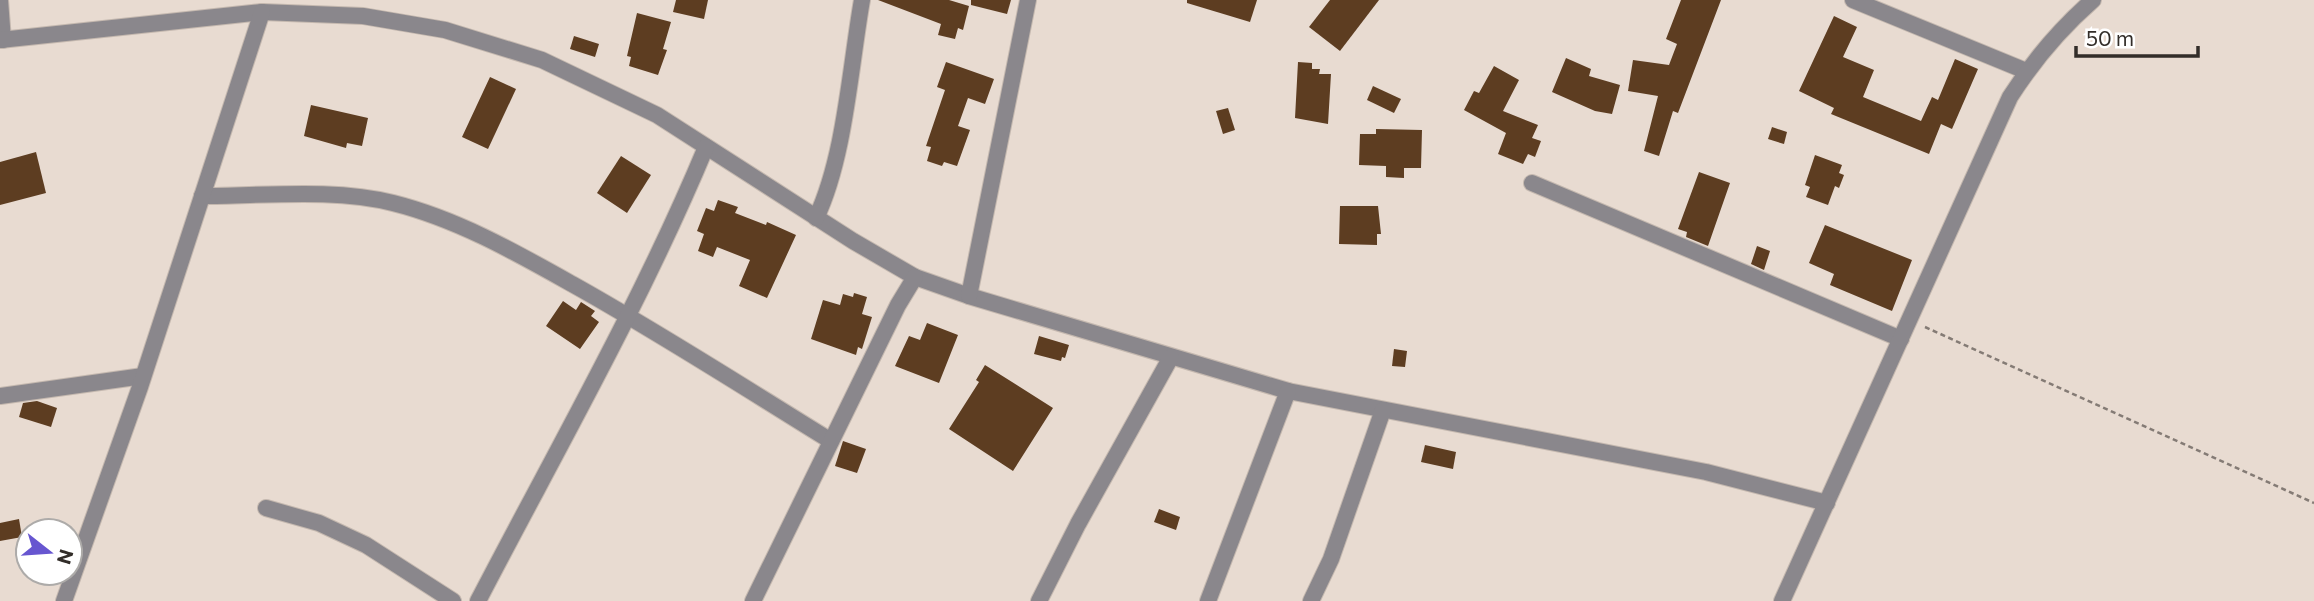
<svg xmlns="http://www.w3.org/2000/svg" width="2314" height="601" font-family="Commissioner,sans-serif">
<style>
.building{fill:#5d3d21}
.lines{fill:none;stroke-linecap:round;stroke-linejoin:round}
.minor-casing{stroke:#c4b8af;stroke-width:18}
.path{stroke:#847b75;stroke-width:2.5;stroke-dasharray:5 3.5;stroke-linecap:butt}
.minor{stroke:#8a878c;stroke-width:16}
</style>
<rect width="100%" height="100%" fill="#e8dbd1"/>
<g class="building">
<polygon points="676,0 708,0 704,19 673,12"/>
<polygon points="878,0 949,0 969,6 963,30 958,28 955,39 938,35 941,24"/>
<polygon points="971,0 1011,0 1007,14 971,5"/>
<polygon points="1187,0 1257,0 1250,22 1187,3"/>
<polygon points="1330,0 1379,0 1340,51 1309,27"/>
<polygon points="1681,0 1721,0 1678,113 1673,111 1659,156 1644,151 1658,96 1628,91 1633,60 1669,65 1677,44 1666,39"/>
<polygon points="637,13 671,22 663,49 667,50 658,75 629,66 631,57 627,56"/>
<polygon points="1834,16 1857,27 1843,57 1874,70 1863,97 1921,121 1932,97 1938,100 1955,59 1978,69 1952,129 1941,124 1929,154 1831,114 1834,108 1799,91"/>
<polygon points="574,36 599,44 595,57 570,49"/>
<polygon points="1566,58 1591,69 1589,76 1620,85 1612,114 1595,111 1552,92"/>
<polygon points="946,62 994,79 985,104 968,98 958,126 970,130 957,166 944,162 942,166 927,161 931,147 926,146 945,90 937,87"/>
<polygon points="1298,62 1312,63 1312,69 1320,69 1319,74 1331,74 1328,124 1295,118"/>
<polygon points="1494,66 1519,80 1503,111 1538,125 1532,138 1541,141 1535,157 1528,154 1523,164 1498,154 1506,133 1464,110 1474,91 1479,93"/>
<polygon points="490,77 516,89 488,149 462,137"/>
<polygon points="1373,86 1401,99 1394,113 1367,100"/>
<polygon points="311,105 368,118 362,146 347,143 346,148 304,136"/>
<polygon points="1228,108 1235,130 1223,134 1216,111"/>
<polygon points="1772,127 1787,132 1784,144 1768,139"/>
<polygon points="1376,129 1422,130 1421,168 1404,168 1404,178 1386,177 1386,166 1359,165 1360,134 1376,134"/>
<polygon points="36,152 46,193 0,205 0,162"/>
<polygon points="1815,155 1842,165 1839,173 1844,175 1839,188 1835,186 1828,205 1806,197 1810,187 1805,185"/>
<polygon points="621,156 651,175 627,213 597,193"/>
<polygon points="1699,172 1730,183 1708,246 1686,237 1687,232 1678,229"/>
<polygon points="718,200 738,207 735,213 766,225 767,222 796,235 767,298 739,286 750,260 717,247 713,257 698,251 704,234 697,231 706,208 714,211"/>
<polygon points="1340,206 1378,206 1381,234 1377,234 1377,245 1339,244"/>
<polygon points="1825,225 1912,260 1892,311 1830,285 1834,274 1809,263"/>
<polygon points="1757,246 1770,251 1764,270 1751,264"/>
<polygon points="854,293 867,297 862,314 872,317 862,349 858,347 856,355 811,339 823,300 840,305 843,294 853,297"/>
<polygon points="563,301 576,310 581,302 595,311 591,316 599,322 580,349 546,326"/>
<polygon points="927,323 958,335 939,383 895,366 909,336 920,340"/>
<polygon points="1039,336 1069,345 1065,358 1062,357 1061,361 1034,354"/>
<polygon points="1394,349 1407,351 1405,367 1392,366"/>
<polygon points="985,365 1053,408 1013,471 949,429 979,382 976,380"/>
<polygon points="37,401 57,408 51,427 19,417 23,403"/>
<polygon points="843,441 866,449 857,473 835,466"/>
<polygon points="1425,445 1456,452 1453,469 1421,462"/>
<polygon points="1159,509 1180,517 1176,530 1154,522"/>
<polygon points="19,519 22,537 0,541 0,523"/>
</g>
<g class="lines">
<g class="minor-casing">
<g id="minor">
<polyline points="0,0 3,40"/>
<polyline points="1853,0 2026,71"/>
<polyline points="0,40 262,12 363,16 445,30 542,60 657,115 853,241 915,277 969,296 1288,391 1706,472 1827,503"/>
<polyline points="1532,183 1901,339"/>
<path d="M202 196C262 196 335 188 393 203 457 219 515 252 572 284 660 333 745 388 831 441"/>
<path d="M816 218C845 157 850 68 862 0"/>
<polyline points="969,296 1028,0"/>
<polyline points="0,396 143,376"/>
<polyline points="266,508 319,523 366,545 453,601"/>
<polyline points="64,601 140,387 262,12"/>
<path d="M478 601C556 451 641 303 706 147"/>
<polyline points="753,601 898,305 915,277"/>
<polyline points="1039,601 1078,524 1171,357"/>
<polyline points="1208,601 1288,391"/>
<polyline points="1311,601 1331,559 1383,410"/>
<path d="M1782 601 2010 97C2033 61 2061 28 2093 0"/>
</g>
</g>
<polyline class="path" points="1925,327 2314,503"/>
<use href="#minor" class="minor"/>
</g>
<g transform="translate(49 552) rotate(107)"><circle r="33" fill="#ffffff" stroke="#adaba9" stroke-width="2"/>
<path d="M0-5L12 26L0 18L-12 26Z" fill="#6756d0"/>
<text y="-10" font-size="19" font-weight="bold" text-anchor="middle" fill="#322d29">N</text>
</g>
<path d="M2076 46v10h122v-10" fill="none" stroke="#322d29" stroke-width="3.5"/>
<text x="2086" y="46" font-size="21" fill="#322d29" stroke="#ffffff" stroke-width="5" paint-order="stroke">50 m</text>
</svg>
